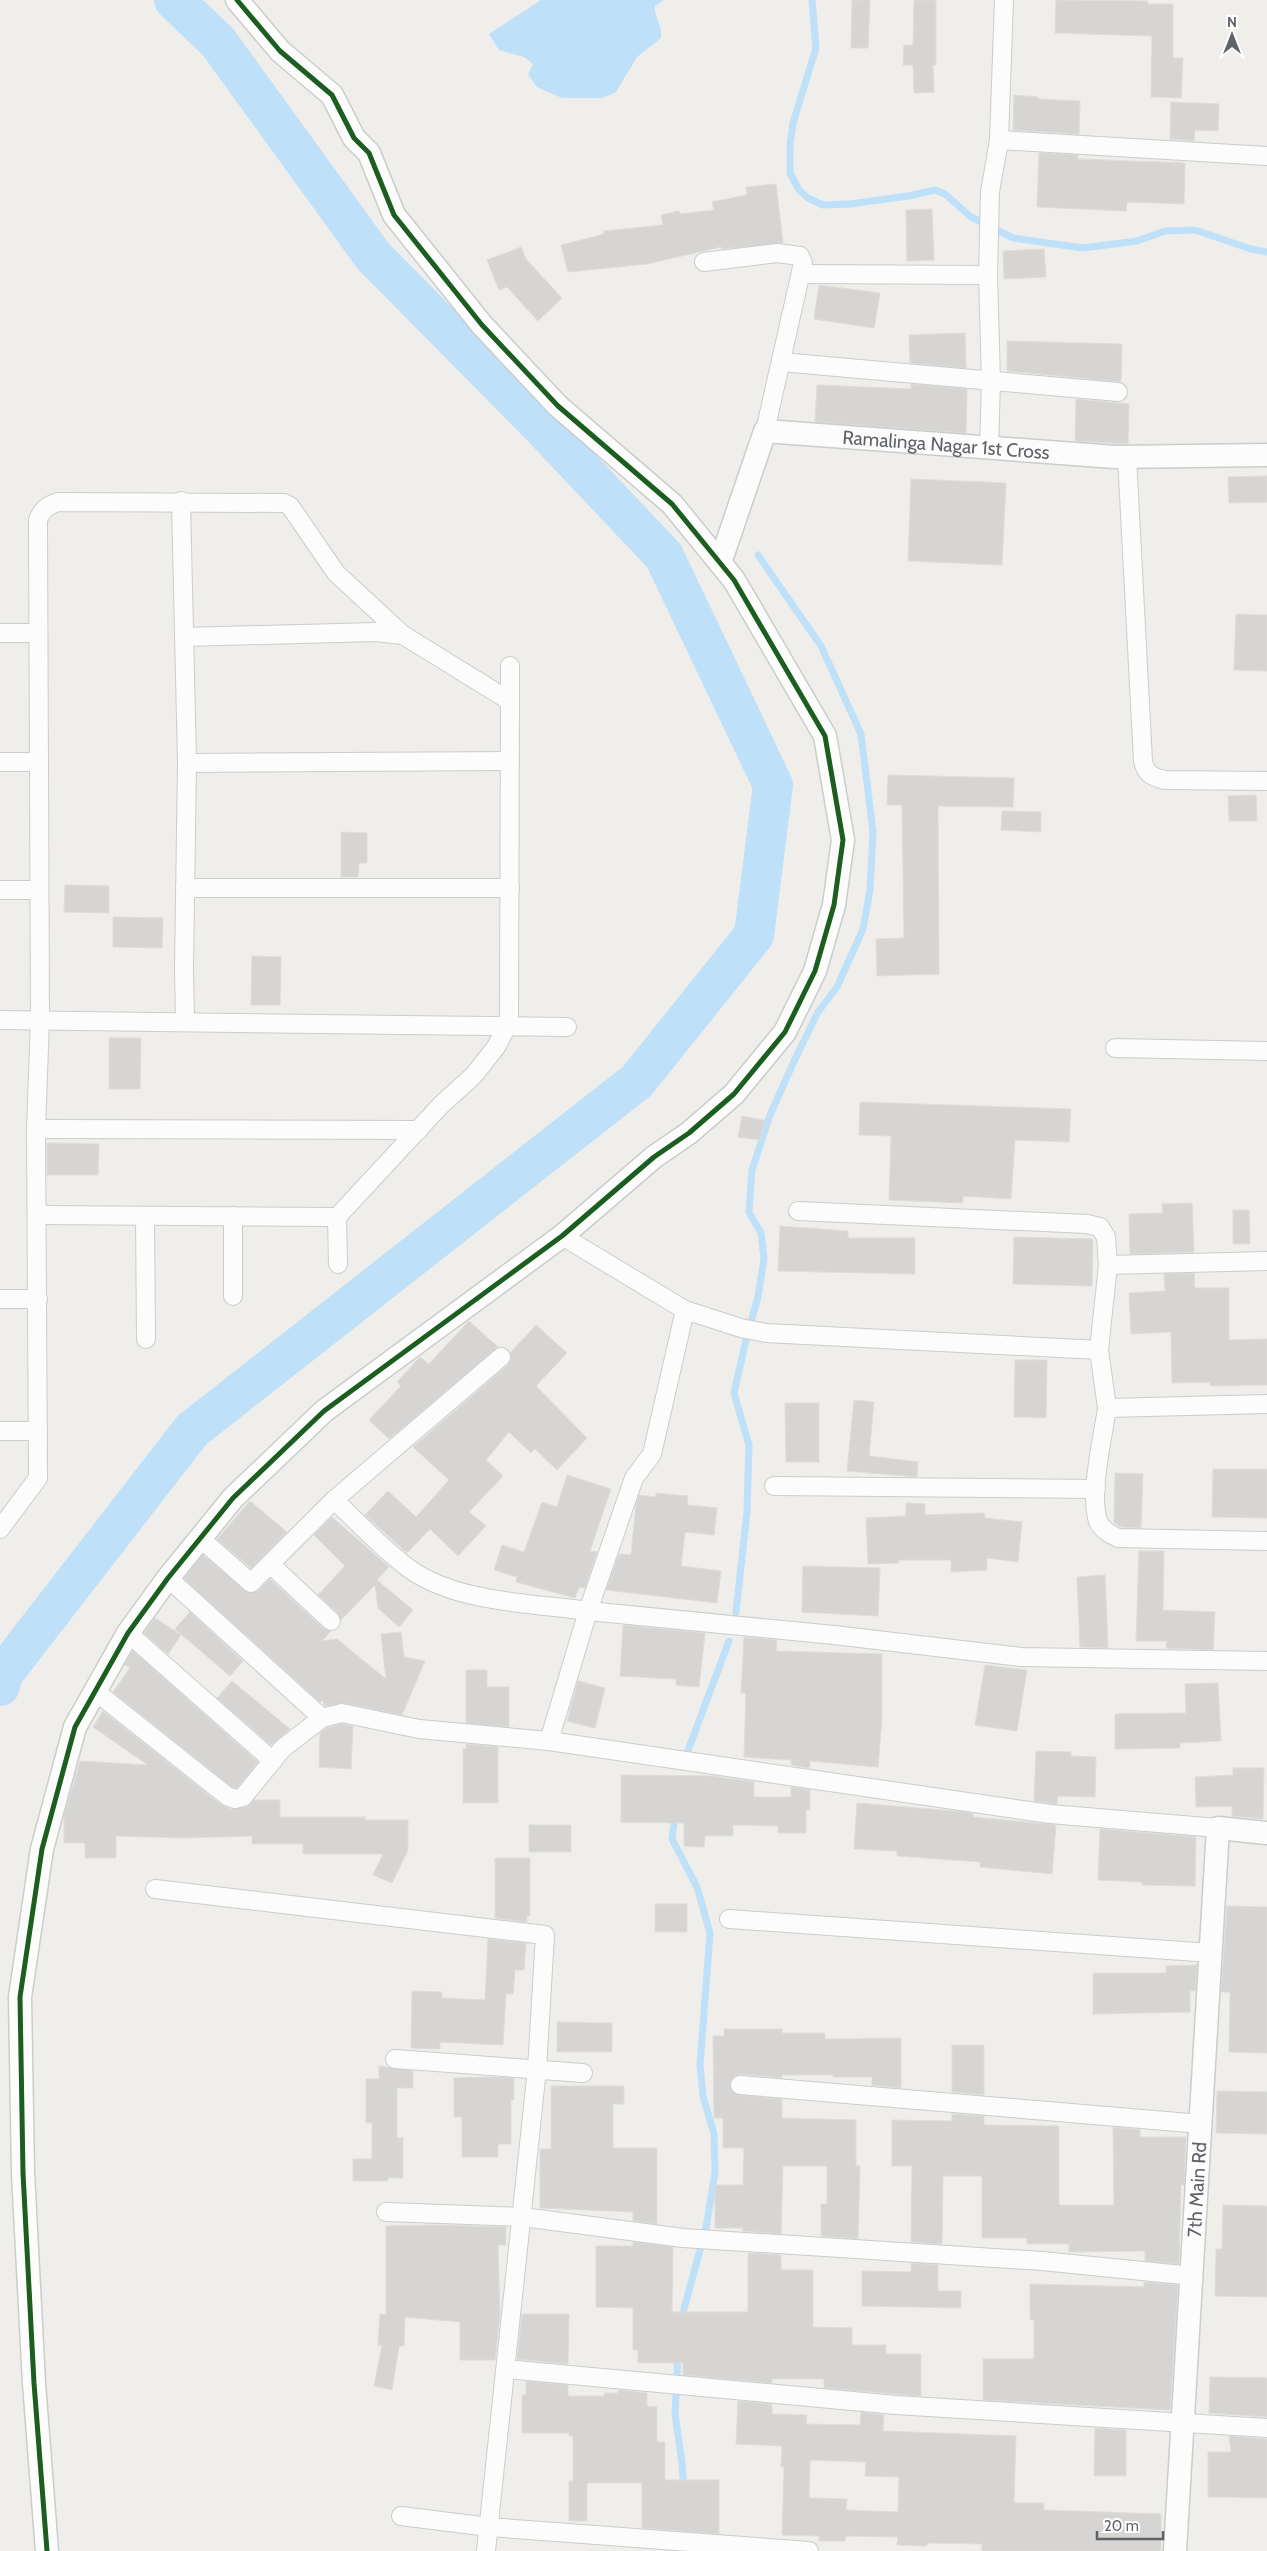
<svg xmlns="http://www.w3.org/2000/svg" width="1267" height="2551" font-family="Cabin,sans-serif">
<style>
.water{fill:#bfe0f9}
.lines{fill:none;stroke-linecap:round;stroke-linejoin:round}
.stream{stroke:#bfe0f9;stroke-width:7}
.river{stroke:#bfe0f9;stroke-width:40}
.building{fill:#d6d5d3;stroke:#deddd9;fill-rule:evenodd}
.minor-casing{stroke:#cbcccc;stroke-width:20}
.tertiary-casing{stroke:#cbcccc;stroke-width:25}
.minor{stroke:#fdfcfc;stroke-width:18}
.tertiary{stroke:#fdfcfc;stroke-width:22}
.cycleway-casing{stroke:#fff;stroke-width:8}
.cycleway{stroke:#1b5e20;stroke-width:5}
.labels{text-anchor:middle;stroke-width:5;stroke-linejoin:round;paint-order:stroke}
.street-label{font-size:19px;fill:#5f6368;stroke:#fff}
</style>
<rect width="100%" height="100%" fill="#efeeea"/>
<path class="water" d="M541 0H664L655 6C654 18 663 26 661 38L637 57 616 92 602 98H562L537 87 528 74 533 64 524 57 499 50 489 34Z"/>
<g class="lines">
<g class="stream">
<polyline points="812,0 816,48 793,123 790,145 790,173 799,190 808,198 823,205 850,204 908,196 935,190 945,194 971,217 1013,238 1083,248 1137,241 1165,231 1195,230 1251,249 1267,252"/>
<polyline points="752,1318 758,1297 764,1258 761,1233 749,1212 752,1170 770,1115 795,1059 818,1012 837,987 863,929 870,890 873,832 861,734 821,646 758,555"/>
<polyline points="736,1612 747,1512 749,1445 734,1393 746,1340"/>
<polyline points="687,1753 729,1641"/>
<polyline points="675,1815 672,1839 697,1887 710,1933 700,2065 703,2096 714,2134 715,2172 706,2228 681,2320"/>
<polyline points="678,2355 675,2414 682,2463 684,2489"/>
</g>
<polyline class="river" points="0,1686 3,1674 192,1430 637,1081 754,935 773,785 664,556 543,428 373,256 218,42 174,0"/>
</g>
<g class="building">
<polygon points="852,0 870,0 868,48 851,48"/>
<polygon points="914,0 936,0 936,65 933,65 934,92 914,93 913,65 903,65 904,45 913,45"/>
<polygon points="1056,0 1148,1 1148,4 1173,4 1173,58 1183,58 1181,98 1151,97 1152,36 1055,33"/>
<polygon points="1014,95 1038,97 1038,99 1080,101 1079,134 1013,130"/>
<polygon points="1171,102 1219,104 1218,131 1195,130 1194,141 1170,139"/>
<polygon points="1039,153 1078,155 1078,159 1185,163 1184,204 1127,202 1126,211 1037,207"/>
<polygon points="776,184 783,243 722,249 721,247 647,264 568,272 561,245 604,234 604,231 663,225 661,215 679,211 680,214 714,210 712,202 747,195 746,187"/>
<polygon points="932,209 934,260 907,261 906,210"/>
<polygon points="521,247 526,259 562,298 538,321 507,287 499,290 487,260"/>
<polygon points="1044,249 1046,277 1004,279 1003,251"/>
<polygon points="819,285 880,293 874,328 814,319"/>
<polygon points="965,333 966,368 910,363 909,335"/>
<polygon points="1007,341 1122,344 1121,382 1007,371"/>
<polygon points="911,384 967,389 966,433 815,422 817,385 911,389"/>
<polygon points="1076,399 1129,404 1128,444 1075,441"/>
<polygon points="1267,476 1267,502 1229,503 1228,477"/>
<polygon points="911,479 1006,483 1002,565 908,561"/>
<polygon points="1236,614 1267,615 1267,671 1234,670"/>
<polygon points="888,775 1014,778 1013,807 938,806 939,974 877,976 876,939 904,938 902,805 887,805"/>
<polygon points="1256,795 1257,821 1229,821 1228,796"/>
<polygon points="1002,811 1041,812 1041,832 1001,830"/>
<polygon points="341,832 367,833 367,863 359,863 358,877 341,877"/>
<polygon points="65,885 109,886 109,913 64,912"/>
<polygon points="113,917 163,918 162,948 113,947"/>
<polygon points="252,956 281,957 280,1005 251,1005"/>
<polygon points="109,1038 141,1038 140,1089 109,1089"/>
<polygon points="860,1102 1071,1109 1069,1142 1015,1140 1011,1199 963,1196 963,1203 889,1200 891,1136 859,1135"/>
<polygon points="742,1116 764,1120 760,1140 738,1137"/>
<polygon points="47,1143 99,1144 98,1175 47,1175"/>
<polygon points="1192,1203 1194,1252 1130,1254 1129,1214 1163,1213 1162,1204"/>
<polygon points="1233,1210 1249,1210 1250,1244 1233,1244"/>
<polygon points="780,1226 848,1231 848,1238 915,1238 915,1274 778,1271"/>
<polygon points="1014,1237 1093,1239 1092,1286 1013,1284"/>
<polygon points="1194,1273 1195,1288 1229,1288 1229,1340 1267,1339 1267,1385 1210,1386 1210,1382 1172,1383 1171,1332 1131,1334 1129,1293 1165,1291 1164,1274"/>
<polygon points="469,1321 498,1347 389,1439 369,1420 401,1386 397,1382 420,1357 429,1364"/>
<polygon points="536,1325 567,1353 536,1386 587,1438 557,1470 535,1449 531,1453 509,1432 486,1460 503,1476 469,1512 486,1526 458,1556 430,1529 407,1553 365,1515 388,1491 416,1517 449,1480 413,1447 508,1365 511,1360 510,1353"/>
<polygon points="1015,1360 1047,1360 1046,1418 1014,1417"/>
<polygon points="854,1400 874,1402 869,1456 918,1462 917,1477 847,1471"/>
<polygon points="785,1403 819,1403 819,1462 786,1462"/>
<polygon points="1213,1469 1267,1469 1267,1518 1212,1517"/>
<polygon points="1115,1473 1143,1474 1141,1528 1121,1527 1114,1523"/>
<polygon points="567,1475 611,1489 590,1551 597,1552 585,1588 579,1587 575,1598 516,1582 517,1577 494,1570 502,1545 524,1552 542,1502 557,1507"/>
<polygon points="656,1493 688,1496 687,1505 717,1508 714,1535 685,1532 681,1566 721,1571 717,1603 606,1590 619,1554 631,1555 636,1504 639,1495 656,1497"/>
<polygon points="250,1501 287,1532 251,1568 217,1539"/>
<polygon points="906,1503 925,1504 925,1515 984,1513 985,1518 1022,1522 1018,1562 987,1558 987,1570 951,1572 951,1560 899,1560 899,1563 868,1564 866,1518 906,1516"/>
<polygon points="332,1517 389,1567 377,1580 413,1610 399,1627 378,1608 375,1585 341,1620 338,1613 318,1595 345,1566 314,1535"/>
<polygon points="1139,1551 1164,1551 1163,1610 1215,1612 1213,1650 1166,1648 1167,1641 1136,1641"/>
<polygon points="203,1555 248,1593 258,1591 270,1579 324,1629 331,1631 322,1641 337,1639 386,1679 381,1634 401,1632 404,1657 425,1661 402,1715 344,1703 325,1706 322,1700 320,1702 184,1579"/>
<polygon points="803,1566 880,1568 878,1616 802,1612"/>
<polygon points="1105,1575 1108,1648 1080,1647 1077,1577"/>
<polygon points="190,1612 243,1661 230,1676 175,1629"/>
<polygon points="155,1618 181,1635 168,1654 144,1633"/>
<polygon points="623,1625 705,1633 699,1687 676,1685 676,1679 620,1676"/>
<polygon points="744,1637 777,1640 776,1651 882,1654 882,1717 878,1767 810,1761 810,1768 791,1765 791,1760 744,1757 746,1693 741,1693"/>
<polygon points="133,1651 258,1762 237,1788 232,1787 113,1692 130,1668 125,1665"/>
<polygon points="985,1665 1027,1670 1017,1731 975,1725"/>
<polygon points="466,1670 487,1670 487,1687 509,1687 509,1727 466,1723"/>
<polygon points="232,1681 290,1729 271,1745 217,1698"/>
<polygon points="578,1681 605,1688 595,1728 567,1721"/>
<polygon points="1218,1683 1221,1741 1180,1743 1180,1748 1115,1749 1115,1714 1186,1713 1185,1684"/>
<polygon points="103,1711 220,1804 231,1809 246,1807 254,1800 280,1800 280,1817 365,1817 365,1820 408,1820 408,1850 392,1883 373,1875 383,1854 303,1854 303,1844 252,1844 252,1836 183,1838 116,1836 116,1858 85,1858 85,1843 64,1843 64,1816 80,1761 148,1765 93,1727"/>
<polygon points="342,1724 353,1726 351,1769 319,1767 320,1733 327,1728"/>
<polygon points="466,1744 498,1747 498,1803 463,1803 463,1749 466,1749"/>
<polygon points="1036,1751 1071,1752 1071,1756 1096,1757 1095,1797 1058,1796 1057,1804 1034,1801"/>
<polygon points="1233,1768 1264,1768 1263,1819 1232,1816 1232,1806 1196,1807 1195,1777 1233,1775"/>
<polygon points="621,1775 713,1776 754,1782 754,1797 791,1797 791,1787 810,1790 810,1810 806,1810 806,1833 778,1833 778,1826 733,1825 733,1836 705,1836 704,1847 684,1846 684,1823 621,1822"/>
<polygon points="857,1803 966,1812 974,1814 973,1817 1056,1825 1052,1874 980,1867 980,1862 897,1856 897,1851 854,1849"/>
<rect x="529" y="1825" width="42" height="27"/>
<polygon points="1100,1829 1196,1837 1195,1886 1142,1885 1142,1882 1098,1880"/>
<polygon points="495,1858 530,1858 530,1916 527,1916 527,1922 495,1918"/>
<rect x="655" y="1904" width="32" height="28"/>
<polygon points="1227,1906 1267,1907 1267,2053 1229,2052 1230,1992 1221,1992"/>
<polygon points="488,1939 526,1943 524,1970 515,1970 513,1994 506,1994 503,2045 440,2042 440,2049 411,2048 412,1991 442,1992 442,1998 485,2000"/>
<polygon points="1197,1965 1195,1991 1190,1991 1190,2012 1093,2014 1093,1973 1166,1973 1166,1966"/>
<polygon points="557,2022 612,2023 612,2052 557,2052"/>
<polygon points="724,2029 782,2029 782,2033 825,2033 825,2039 901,2038 901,2088 872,2085 872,2077 833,2077 833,2075 782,2075 782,2078 740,2074 735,2076 730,2084 731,2090 739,2095 782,2099 782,2118 856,2120 856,2166 860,2166 858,2239 821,2236 821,2204 827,2204 827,2166 783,2166 781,2234 743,2231 743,2228 715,2228 715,2185 743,2185 744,2148 723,2148 723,2118 714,2118 713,2036 724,2036"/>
<polygon points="952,2045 984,2045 984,2095 952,2092"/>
<polygon points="379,2066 413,2071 413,2088 397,2088 397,2138 403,2138 403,2178 388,2178 388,2181 353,2181 353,2159 372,2159 372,2123 366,2123 366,2079 379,2079"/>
<polygon points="492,2077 514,2078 514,2100 511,2100 511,2144 498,2144 498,2157 462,2157 462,2117 454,2117 454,2078"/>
<polygon points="551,2086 624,2086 624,2104 613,2104 613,2148 657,2148 657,2224 633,2221 633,2212 540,2208 540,2149 551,2149"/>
<polygon points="1217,2091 1267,2092 1267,2134 1216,2133"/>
<polygon points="952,2114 984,2116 984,2125 1059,2126 1059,2205 1114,2205 1113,2127 1140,2130 1140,2137 1186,2137 1184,2185 1181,2185 1179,2264 1145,2261 1145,2251 1069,2252 1069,2244 1027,2244 1027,2238 982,2238 982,2176 943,2176 942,2244 911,2242 912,2166 892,2166 892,2120 952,2121"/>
<polygon points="1223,2205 1267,2206 1267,2297 1215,2296 1216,2249 1222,2249"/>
<polygon points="438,2225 506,2227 506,2245 498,2245 500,2314 495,2360 460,2360 460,2322 405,2317 404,2346 399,2346 392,2390 374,2386 382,2345 378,2345 380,2314 386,2315 386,2226"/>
<polygon points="633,2242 673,2247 672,2312 748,2312 748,2253 781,2255 781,2270 813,2270 813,2327 852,2328 852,2345 886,2345 886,2354 921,2354 921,2396 824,2388 824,2379 772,2379 772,2383 683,2375 683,2363 638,2363 638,2350 633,2350 633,2308 596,2307 596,2246 633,2246"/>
<polygon points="911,2263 938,2265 938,2291 961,2291 961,2308 862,2306 862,2271 911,2272"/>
<polygon points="1144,2282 1178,2285 1170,2410 983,2400 983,2359 1034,2359 1034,2320 1030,2320 1030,2284 1144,2287"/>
<polygon points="522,2314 569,2314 568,2364 517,2359"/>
<polygon points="1210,2377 1267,2378 1267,2417 1209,2413"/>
<polygon points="526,2381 568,2385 568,2396 604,2396 604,2393 618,2393 618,2390 647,2393 647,2406 657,2407 657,2442 665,2442 665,2480 719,2480 719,2534 642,2528 642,2483 587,2483 587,2521 569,2521 569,2481 573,2481 573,2436 569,2436 569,2433 522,2433 522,2395 526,2395"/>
<path d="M738 2401 772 2404V2414L807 2415 806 2424 860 2425 861 2412 884 2415 883 2431 1016 2436 1014 2503H1044V2510L1161 2514V2551H982V2544L927 2543V2546L897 2545 898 2537 846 2536 845 2541H819V2536L782 2535 784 2467H781L782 2446 736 2444ZM810 2460 866 2462 865 2476 899 2477 898 2512 846 2510 847 2499 809 2498Z"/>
<polygon points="1095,2428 1126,2430 1126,2476 1094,2476"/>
<polygon points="1229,2436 1267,2439 1267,2498 1208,2497 1208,2452 1231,2452"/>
</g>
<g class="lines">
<g class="minor-casing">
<g id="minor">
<polyline points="999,140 1267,156"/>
<polyline points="704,262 777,253 800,256 803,263 765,431"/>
<polyline points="801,274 988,275"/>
<polyline points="781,362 1118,392"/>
<polyline points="989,448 991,381 988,275 990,192 999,140 1004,0"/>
<path d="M1127 457 1143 761C1146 774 1152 777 1165 780L1267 781"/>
<polyline points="181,501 187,763 184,968 185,1021"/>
<polyline points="0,633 38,633"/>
<polyline points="184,637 375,632 403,635"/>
<polyline points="510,666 510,701"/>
<polyline points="0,762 39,762"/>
<polyline points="187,763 510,761"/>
<polyline points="185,888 510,888"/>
<polyline points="0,890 39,890"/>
<polyline points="0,1020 567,1027"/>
<polyline points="1115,1048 1267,1051"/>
<polyline points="36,1129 419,1130"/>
<polyline points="798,1211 1087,1224 1100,1227 1106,1237 1108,1265 1267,1261"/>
<polyline points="38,1215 337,1217"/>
<polyline points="145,1216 146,1339"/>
<polyline points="233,1216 233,1296"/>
<polyline points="562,1236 685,1310 741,1328 766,1333 1099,1350 1107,1408 1267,1404"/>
<polyline points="0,1299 38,1299"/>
<polyline points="685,1310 652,1454 634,1478 588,1611 834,1635 1021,1657 1267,1661"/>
<polyline points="1099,1350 1108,1265"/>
<path d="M1107 1408C1103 1436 1089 1494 1098 1521 1102 1530 1110 1534 1118 1538L1267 1541"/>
<polyline points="0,1431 38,1431"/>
<polyline points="774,1486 1096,1489"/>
<polyline points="334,1500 501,1357"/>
<path d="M0 1529 38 1478 36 1129 40 1020 38 520C42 509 47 506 58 502L284 503 290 506 336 573 403 635 510 701 509 1015 507 1026 496 1047 474 1075 441 1105 337 1217 338 1264"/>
<polyline points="200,1538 251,1583 270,1564 331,1621"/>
<path d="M270 1564 334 1500C359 1523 383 1550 411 1570 459 1603 532 1603 588 1611L549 1741"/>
<polyline points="168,1578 322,1718"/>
<polyline points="128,1633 273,1761"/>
<polyline points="95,1691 227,1796 235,1799 243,1797 283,1748 322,1718 342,1713 419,1729 549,1741 1050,1814 1218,1828"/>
<polyline points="155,1889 545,1935 537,2069 486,2551"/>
<polyline points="729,1919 1211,1953"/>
<polyline points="395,2059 583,2073"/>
<polyline points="740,2085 1201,2124"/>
<polyline points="386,2212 523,2217 683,2238 1042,2261 1193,2276"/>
<polyline points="506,2369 896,2405 1267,2428"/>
<polyline points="401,2516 489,2527 809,2551"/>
</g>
</g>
<g class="tertiary-casing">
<g id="tertiary">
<path id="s1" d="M720 563 765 431 1115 457 1267 455"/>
<polyline points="47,2551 34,2383 23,2173 20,1997 42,1849 75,1727 128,1633 168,1578 233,1498 324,1411 562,1236 654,1157 689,1133 734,1094 785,1032 815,971 834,905 843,840 825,736 734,580 672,504 558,406 482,325 394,215 369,153 354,138 332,95 280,51 237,0"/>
<path id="s2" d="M1175 2551 1218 1828 1267 1833"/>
</g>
</g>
<use href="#minor" class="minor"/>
<use href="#tertiary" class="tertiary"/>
<g class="cycleway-casing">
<polyline id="cycleway" points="47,2551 34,2383 23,2173 20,1997 42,1849 75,1727 128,1633 168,1578 233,1498 324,1411 562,1236 654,1157 689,1133 734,1094 785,1032 815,971 834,905 843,840 825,736 734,580 672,504 558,406 482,325 394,215 369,153 354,138 332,95 280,51 237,0"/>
</g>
<use href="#cycleway" class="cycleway"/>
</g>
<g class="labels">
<g class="street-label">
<text dy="7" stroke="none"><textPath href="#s1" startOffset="321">Ramalinga Nagar 1st Cross</textPath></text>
<text dy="7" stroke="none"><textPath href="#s2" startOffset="362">7th Main Rd</textPath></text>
</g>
</g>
<g transform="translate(1232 35)" stroke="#ffffff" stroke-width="4" paint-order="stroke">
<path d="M0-4L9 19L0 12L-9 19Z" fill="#5f6368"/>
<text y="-8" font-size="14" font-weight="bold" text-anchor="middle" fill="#5f6368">N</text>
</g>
<path d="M1097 2531v8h66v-8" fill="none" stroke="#5f6368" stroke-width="2.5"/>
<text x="1104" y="2531" font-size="15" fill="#5f6368" stroke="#ffffff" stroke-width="4" paint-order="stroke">20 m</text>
</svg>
